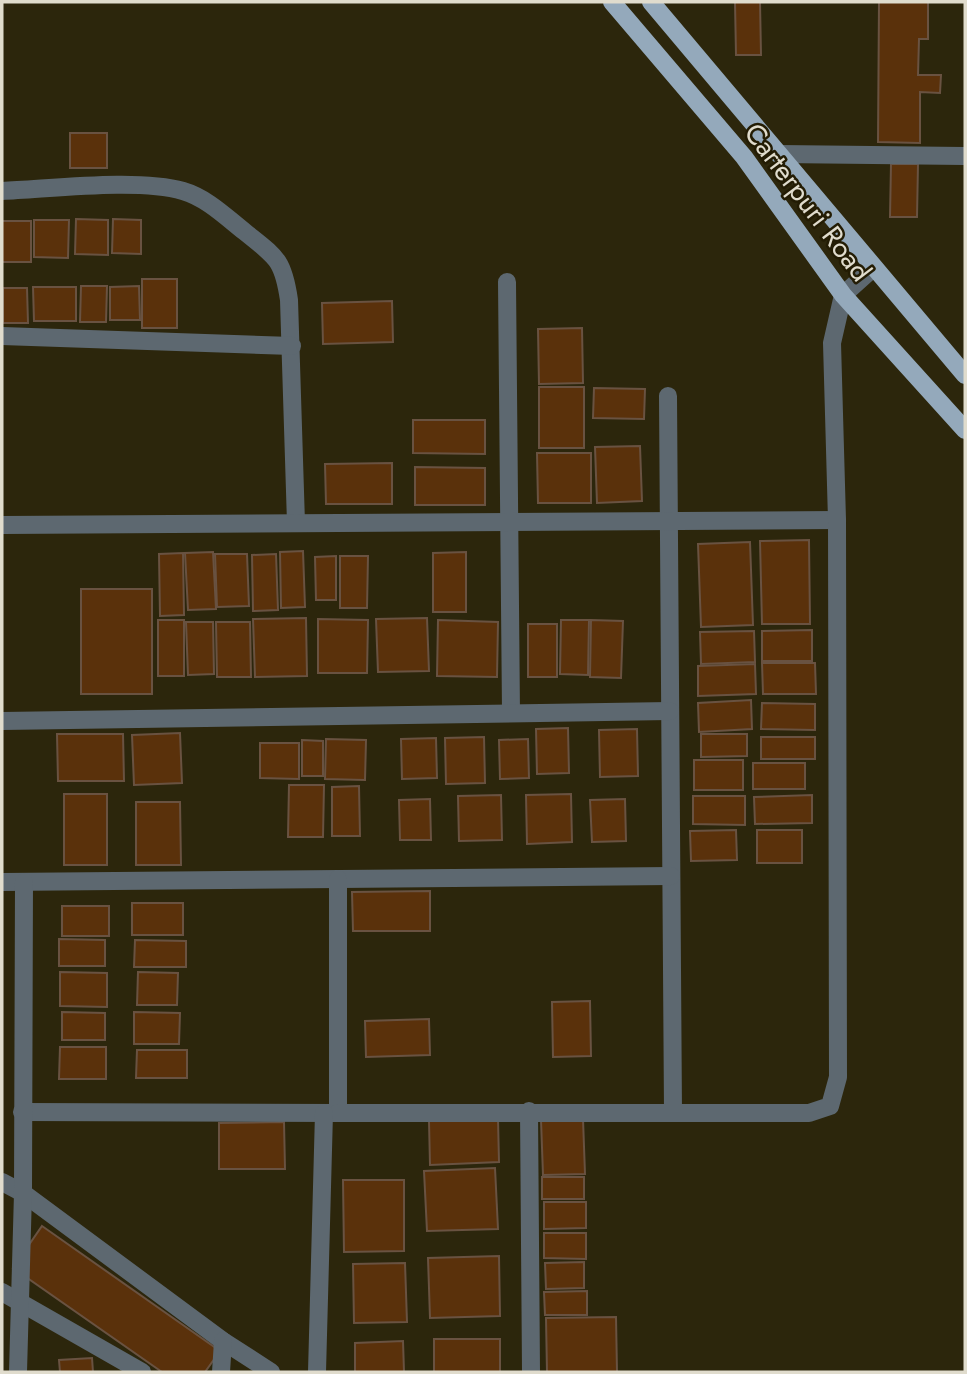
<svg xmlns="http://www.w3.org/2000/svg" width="967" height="1374" font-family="Jost,sans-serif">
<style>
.building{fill:#5a310b;stroke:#695241;stroke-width:2}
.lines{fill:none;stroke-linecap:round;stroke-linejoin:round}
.minor{stroke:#5d6870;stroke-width:18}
.major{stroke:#94a9bb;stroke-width:18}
.labels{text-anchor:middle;stroke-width:5;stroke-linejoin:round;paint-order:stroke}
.street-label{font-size:28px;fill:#e0dccd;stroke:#231c04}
</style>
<rect width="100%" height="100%" fill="#2c260c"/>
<g class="building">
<polygon points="735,2 760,2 761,55 736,55"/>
<polygon points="879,2 928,2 928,39 919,39 918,75 941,75 940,93 920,92 920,143 878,142"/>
<rect x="70" y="133" width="37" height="35"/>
<polygon points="891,164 918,164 917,217 890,217"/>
<polygon points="76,219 108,220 108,255 75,254"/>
<polygon points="113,219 141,220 141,254 112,253"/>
<polygon points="34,220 69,220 68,258 34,257"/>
<rect x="2" y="221" width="29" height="41"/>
<rect x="142" y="279" width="35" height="49"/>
<polygon points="81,286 107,286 106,322 80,322"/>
<polygon points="139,286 140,320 110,320 110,287"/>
<polygon points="33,287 76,287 76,321 34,321"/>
<polygon points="3,288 27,288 28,323 3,323"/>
<polygon points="392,301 393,342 323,344 322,303"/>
<polygon points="582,328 583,383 539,384 538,329"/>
<rect x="539" y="387" width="45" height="61"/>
<polygon points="594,388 645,389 644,419 593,418"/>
<polygon points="413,420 485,420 485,454 413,453"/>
<polygon points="640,446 642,501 597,503 595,447"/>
<polygon points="537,453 591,453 591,503 538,503"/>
<polygon points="392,463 392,504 326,504 325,464"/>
<polygon points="415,467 485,468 485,505 415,505"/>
<polygon points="809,540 810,624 762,624 760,541"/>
<polygon points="750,542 753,625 701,627 698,544"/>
<polygon points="303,551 305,607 281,608 280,552"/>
<polygon points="213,552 216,609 188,610 185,553"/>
<polygon points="466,552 466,612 433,612 433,553"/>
<polygon points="183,553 184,615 160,616 159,554"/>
<polygon points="215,554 247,554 249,606 217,607"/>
<polygon points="276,554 278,610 253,611 252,555"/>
<polygon points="336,556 336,600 316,600 315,557"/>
<polygon points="340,556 368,556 367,608 340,608"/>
<rect x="81" y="589" width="71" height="105"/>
<polygon points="306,618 307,676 255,677 253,619"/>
<polygon points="427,618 429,671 378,672 376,619"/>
<polygon points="318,619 368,620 367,673 318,673"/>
<rect x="158" y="620" width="26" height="56"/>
<polygon points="438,620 498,622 497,677 437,676"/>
<polygon points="561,620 589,620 588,675 560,674"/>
<polygon points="591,620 623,621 621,678 590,677"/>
<polygon points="186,622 213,622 214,674 188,675"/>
<polygon points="216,622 250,622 251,677 217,677"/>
<rect x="528" y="624" width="29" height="53"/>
<polygon points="812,630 812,661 762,661 762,631"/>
<polygon points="754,631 755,662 701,664 700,632"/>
<polygon points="762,663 815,663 816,694 763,694"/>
<polygon points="755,664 756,694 698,696 698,666"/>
<polygon points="751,700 752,729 699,732 698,703"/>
<polygon points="762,703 815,704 815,730 761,729"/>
<polygon points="568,728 569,773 537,774 536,729"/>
<polygon points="637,729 638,776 600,777 599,730"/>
<polygon points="180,733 182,783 134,785 132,735"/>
<polygon points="57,734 123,734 124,781 58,781"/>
<polygon points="701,734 747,734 747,756 701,757"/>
<polygon points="484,737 485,783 446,784 445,738"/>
<rect x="761" y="737" width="54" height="22"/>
<polygon points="436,738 437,778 402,779 401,739"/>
<polygon points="326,739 366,740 365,780 325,779"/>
<polygon points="528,739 529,778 500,779 499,740"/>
<polygon points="302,740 323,741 323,776 302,776"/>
<polygon points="260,743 299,743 299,779 260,778"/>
<rect x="694" y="760" width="49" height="30"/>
<rect x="753" y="763" width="52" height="26"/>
<polygon points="289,785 324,785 323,837 288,837"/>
<polygon points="359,786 360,836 332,836 332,787"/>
<rect x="64" y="794" width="43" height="71"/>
<polygon points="571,794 572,842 527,844 526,795"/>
<polygon points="501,795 502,840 459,841 458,796"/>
<polygon points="812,795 812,823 755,824 754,797"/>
<polygon points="693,796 745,796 745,825 693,824"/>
<polygon points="430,799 431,840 400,840 399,800"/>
<polygon points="625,799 626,841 592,842 590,800"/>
<polygon points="136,802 180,802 181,865 136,865"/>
<polygon points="736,830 737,860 691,861 690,831"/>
<rect x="757" y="830" width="45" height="33"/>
<polygon points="430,891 430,931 353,931 352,892"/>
<rect x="132" y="903" width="51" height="32"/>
<rect x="62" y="906" width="47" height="30"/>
<polygon points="59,939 105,940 105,966 59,966"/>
<polygon points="135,940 186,941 186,967 134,967"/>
<polygon points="60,972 107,973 107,1007 60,1006"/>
<polygon points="138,972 178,973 177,1005 137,1005"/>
<polygon points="590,1001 591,1056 553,1057 552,1002"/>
<polygon points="62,1012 105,1013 105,1040 62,1040"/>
<polygon points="134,1012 180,1013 179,1044 134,1044"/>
<polygon points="429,1019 430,1055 366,1057 365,1021"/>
<polygon points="60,1047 106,1047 106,1079 59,1079"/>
<polygon points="137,1050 187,1050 187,1078 136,1078"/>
<polygon points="498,1119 499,1162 430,1165 429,1121"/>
<polygon points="583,1119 585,1174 543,1175 541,1120"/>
<polygon points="284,1122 285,1169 219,1169 219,1123"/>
<polygon points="495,1168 498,1229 427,1231 424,1171"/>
<rect x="542" y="1177" width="42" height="22"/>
<polygon points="343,1180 404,1180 404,1251 344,1252"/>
<polygon points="544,1202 586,1202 586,1228 544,1229"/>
<polygon points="42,1226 220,1351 205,1372 162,1372 13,1268"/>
<polygon points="544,1233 586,1233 586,1259 544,1258"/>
<polygon points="499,1256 500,1316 430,1318 428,1258"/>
<polygon points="584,1262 584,1288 546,1289 545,1263"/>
<polygon points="405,1263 407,1322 354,1323 353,1264"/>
<polygon points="587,1291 587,1315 545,1315 544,1292"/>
<polygon points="616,1317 617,1372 547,1372 546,1318"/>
<rect x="434" y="1339" width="66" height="33"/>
<polygon points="403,1341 404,1372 355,1372 355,1343"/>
<polygon points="92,1358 93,1372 60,1372 59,1360"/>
</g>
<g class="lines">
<g class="minor">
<polyline points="779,154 965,156"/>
<path d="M2 191C51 189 138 178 183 191 207 198 226 217 245 232 276 257 283 259 289 300L296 523"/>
<polyline points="507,282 511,713"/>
<polyline points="2,336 292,346"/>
<polyline points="668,396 673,1112"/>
<polyline points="2,525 837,520"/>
<polyline points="2,721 670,711"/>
<polyline points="2,882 671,876"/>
<polyline points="529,1111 531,1372"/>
<polyline points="22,1112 338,1113 338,879"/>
<polyline points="338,1113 809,1113 830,1106 838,1077 837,520 832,343 843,295 873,268"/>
<polyline points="2,1182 23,1193 223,1341 271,1372"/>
<polyline points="2,1292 142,1372"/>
<polyline points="18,1372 23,1193 24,882"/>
<polyline points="221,1372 223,1341"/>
<polyline points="317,1372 324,1113"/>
</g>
<g class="major">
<polyline points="612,2 744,157 843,295 965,430"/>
<polyline points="651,2 965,375"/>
</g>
</g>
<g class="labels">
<g class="street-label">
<text transform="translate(808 202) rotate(53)" y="10">Carterpuri Road</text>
</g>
</g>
<rect width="967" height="1374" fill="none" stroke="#e0dccd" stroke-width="7"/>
</svg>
